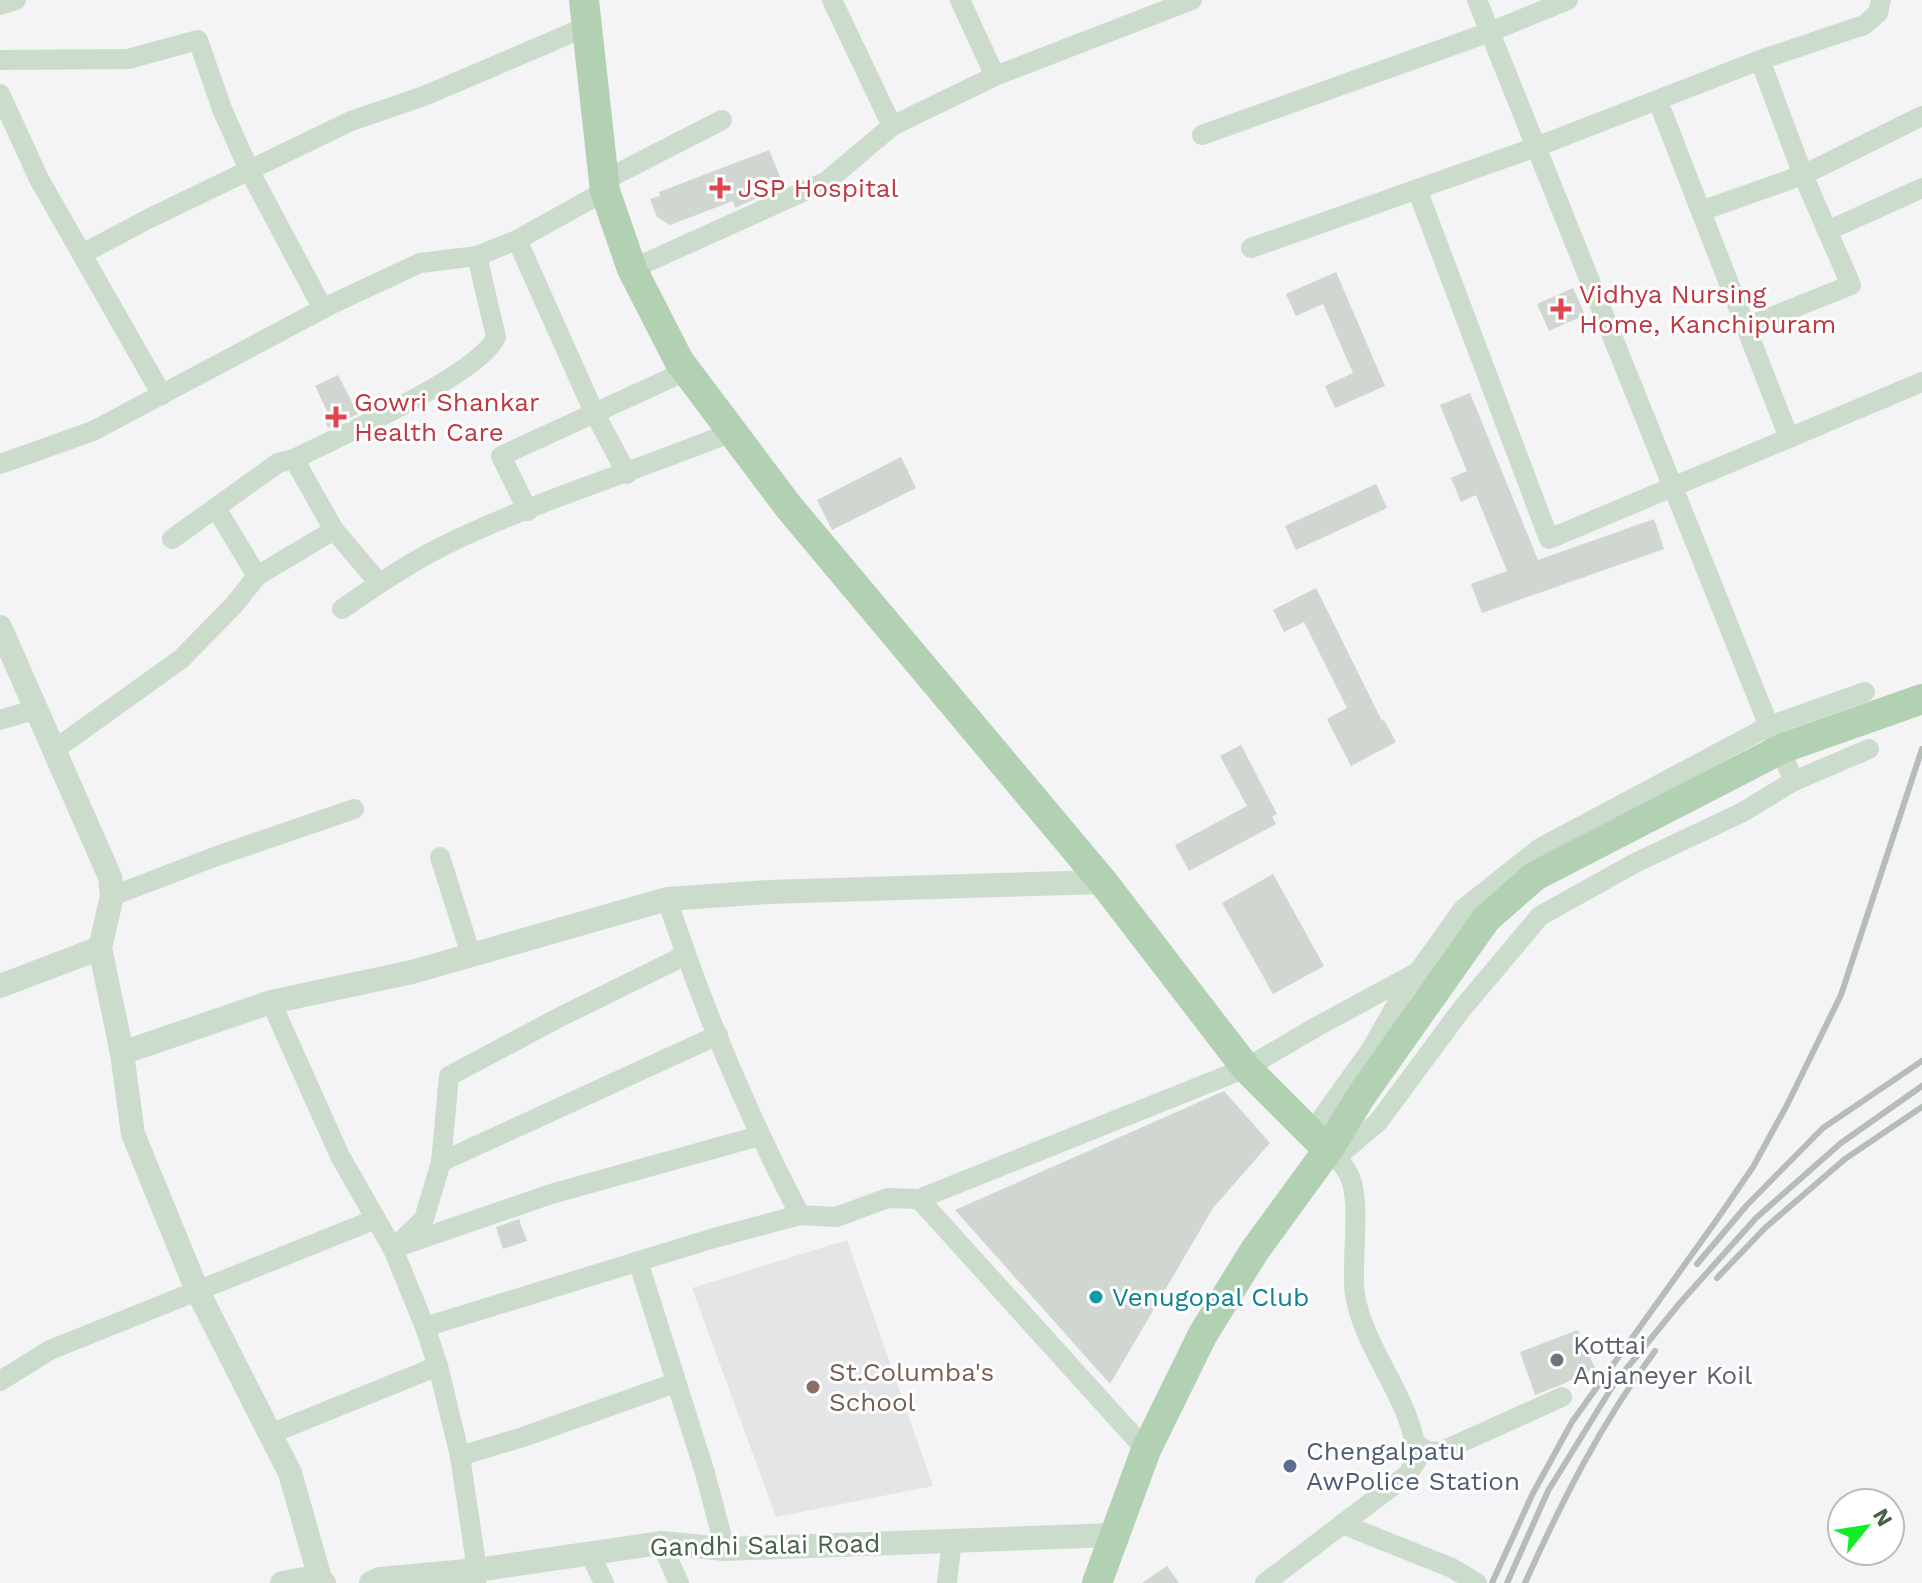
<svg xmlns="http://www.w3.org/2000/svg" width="1922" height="1583" font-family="'Work Sans',sans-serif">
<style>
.education{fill:#e4e5e6}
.building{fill:#cfd7d0}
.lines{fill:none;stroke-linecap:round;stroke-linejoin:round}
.minor{stroke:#ccdccc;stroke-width:20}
.tertiary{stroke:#ccdccc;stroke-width:24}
.primary{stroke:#b2d1b3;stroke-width:30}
.rail{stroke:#b5bdb6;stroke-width:6}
.primary-bridge{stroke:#b2d1b3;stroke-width:30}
.health-dot{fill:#e0444e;stroke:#fff;stroke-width:3}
.culture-dot{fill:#0f9aa8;stroke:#fff;stroke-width:3}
.worship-dot{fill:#6b7280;stroke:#fff;stroke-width:3}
.education-dot{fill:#8d6e63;stroke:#fff;stroke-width:3}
.service-dot{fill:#5c6f8a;stroke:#fff;stroke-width:3}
.labels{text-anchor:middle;stroke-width:6;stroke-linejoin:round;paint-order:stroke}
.health-label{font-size:26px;fill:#be3a42;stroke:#fff;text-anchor:start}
.culture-label{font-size:26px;fill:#0d838f;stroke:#fff;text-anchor:start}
.worship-label{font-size:26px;fill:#5b616d;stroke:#fff;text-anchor:start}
.education-label{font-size:26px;fill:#785e54;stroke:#fff;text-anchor:start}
.service-label{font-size:26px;fill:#4e5e75;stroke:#fff;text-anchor:start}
.street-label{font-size:26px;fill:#496149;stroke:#fff}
</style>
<rect width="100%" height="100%" fill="#f4f3f5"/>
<polygon class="education" points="847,1240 933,1486 776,1517 692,1288"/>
<g class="building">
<polygon points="769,150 784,186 735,208 733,201 670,225 657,217 650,199 660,196 659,192"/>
<polygon points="1336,272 1385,386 1335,408 1325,386 1353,373 1323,304 1296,316 1286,294"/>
<polygon points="1573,288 1585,315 1549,331 1537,304"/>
<polygon points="338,375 358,414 328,428 322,414 327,411 315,386"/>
<polygon points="1470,393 1538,560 1654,519 1664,549 1482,613 1471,584 1507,571 1476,495 1461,502 1451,478 1467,471 1440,405"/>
<polygon points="901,457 916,488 832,530 817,500"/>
<polygon points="1376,484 1387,508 1296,550 1285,526"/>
<polygon points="1316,588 1382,721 1384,720 1396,742 1351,766 1327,719 1347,708 1304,622 1284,632 1273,610"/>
<polygon points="1241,745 1277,814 1272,817 1276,824 1189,871 1175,845 1247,806 1220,756"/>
<polygon points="1273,874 1324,966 1273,994 1222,903"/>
<polygon points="1224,1091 1270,1143 1213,1208 1110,1384 955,1210"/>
<polygon points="519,1219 527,1241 503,1249 496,1227"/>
<polygon points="1578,1330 1595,1368 1563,1384 1535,1395 1520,1352"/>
<polygon points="1167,1566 1179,1583 1142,1583"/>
</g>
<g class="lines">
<g class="minor">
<polyline points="832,0 892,126"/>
<polyline points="960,0 995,76"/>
<polyline points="0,5 16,0"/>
<polyline points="0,60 128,59 198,40 222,109 249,170 323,309"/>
<polyline points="0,94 39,179 162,395"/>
<polyline points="1658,101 1789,438"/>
<polyline points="1202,135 1490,32 1568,0"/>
<polyline points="603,181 722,120"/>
<polyline points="1417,189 1549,539 1922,382"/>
<polyline points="1701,211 1803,175 1922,116"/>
<polyline points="1827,231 1922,188"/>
<polyline points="517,240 594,412 627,474"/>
<polyline points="1251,248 1536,147 1760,60 1864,25 1878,13 1881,0"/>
<polyline points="82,254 148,219 351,121 424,96 588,26"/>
<polyline points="632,269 827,181 892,126 995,76 1192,0"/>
<polyline points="1746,327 1851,285 1803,175 1760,60"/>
<polyline points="294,459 334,530 379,583"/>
<polyline points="0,464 93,431 330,305 420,263 477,256 517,240 605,191"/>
<polyline points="216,508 257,576"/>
<polyline points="528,511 501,456 686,371"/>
<path d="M172 539 278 463 294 459C336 438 479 375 496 337L477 256"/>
<path d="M342 609C374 587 406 565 441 547 534 501 636 471 732 432"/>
<polyline points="0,720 37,709"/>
<polyline points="54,750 181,659 234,605 257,576 334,530"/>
<polyline points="1794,781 1869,749"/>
<polyline points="440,857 471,955"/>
<polyline points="112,896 217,856 354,809"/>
<path d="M667 899C703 1008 747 1114 800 1215L836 1217 888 1198 919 1199 1146 1450"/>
<polyline points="271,1002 340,1156 393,1249 425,1327 438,1366 460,1456 477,1570 476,1583"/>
<polyline points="1311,1133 1372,1048 1403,993 1463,909 1540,848 1769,726 1865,692"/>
<polyline points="1336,1158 1378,1122 1461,1010 1540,916 1635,863 1741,813 1794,781 1769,726 1477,0"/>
<polyline points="441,1162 718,1035"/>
<polyline points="919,1199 1246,1068 1318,1026 1414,974"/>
<polyline points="400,1246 551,1194 759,1136"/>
<polyline points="393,1249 424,1219 441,1162 449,1076 562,1016 686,955"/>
<polyline points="638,1261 705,1473 725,1549"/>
<polyline points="425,1327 714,1238 800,1215"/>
<polyline points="0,1381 50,1350 376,1219"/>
<polyline points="270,1434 438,1366"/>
<polyline points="1416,1444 1429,1452 1442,1451 1562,1397"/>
<polyline points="460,1456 523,1437 675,1383"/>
<polyline points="1342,1524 1452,1568 1477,1583"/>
<polyline points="661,1543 679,1583"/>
<polyline points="590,1554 604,1583"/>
<polyline points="947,1583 952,1540"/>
<path d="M1265 1583 1407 1475 1417 1460C1414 1401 1365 1353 1355 1295 1350 1262 1363 1199 1348 1173 1344 1165 1335 1157 1328 1150"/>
</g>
<g class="tertiary">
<polyline points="0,627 110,877 112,896 100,948 122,1053 133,1134 197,1290 290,1473 321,1582"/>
<polyline points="0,986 100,948"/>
<polyline points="122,1053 271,1002 412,972 667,899 768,892 1103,882"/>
<polyline points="282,1583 310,1578 324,1583"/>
<polyline points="371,1583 380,1579 477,1570 661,1543 725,1549 1114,1535"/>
</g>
<g class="primary">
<polyline points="584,0 605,191 632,269 679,361 788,506 1103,882 1246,1068 1328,1150"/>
<polyline points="1097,1583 1146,1450 1203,1334 1255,1250 1328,1150 1361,1096 1486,919"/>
</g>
<g class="rail">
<polyline points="1697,1264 1747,1205 1823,1128 1922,1061"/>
<polyline points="1717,1278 1765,1228 1845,1159 1922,1107"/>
<polyline points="1492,1583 1532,1495 1572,1422 1718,1218 1753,1167 1787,1105 1841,995 1922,749"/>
<polyline points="1507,1583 1548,1491 1614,1384 1679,1304 1756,1218 1841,1143 1922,1086"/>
<path d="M1525 1583C1562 1501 1601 1423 1655 1351"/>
</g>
<polyline class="primary-bridge" points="1486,919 1535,876 1783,748 1922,699"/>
</g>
<g class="health-dot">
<path d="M716 176h8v8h8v8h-8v8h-8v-8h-8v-8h8z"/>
<path d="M1557 297h8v8h8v8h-8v8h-8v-8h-8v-8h8z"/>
<path d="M332 405h8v8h8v8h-8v8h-8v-8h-8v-8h8z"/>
</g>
<circle class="culture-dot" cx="1096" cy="1297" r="8"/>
<circle class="worship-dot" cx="1557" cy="1360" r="8"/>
<circle class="education-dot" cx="813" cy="1387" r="8"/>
<circle class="service-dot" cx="1290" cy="1466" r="8"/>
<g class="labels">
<g class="health-label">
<text x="738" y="197">JSP Hospital</text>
<text x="1579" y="303">Vidhya Nursing<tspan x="1579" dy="30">Home, Kanchipuram</tspan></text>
<text x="354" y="411">Gowri Shankar<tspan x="354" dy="30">Health Care</tspan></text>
</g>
<g class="culture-label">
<text x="1112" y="1306">Venugopal Club</text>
</g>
<g class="worship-label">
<text x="1573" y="1354">Kottai<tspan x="1573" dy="30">Anjaneyer Koil</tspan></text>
</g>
<g class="education-label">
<text x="829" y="1381">St.Columba's<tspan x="829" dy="30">School</tspan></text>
</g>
<g class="service-label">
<text x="1306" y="1460">Chengalpatu<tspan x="1306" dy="30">AwPolice Station</tspan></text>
</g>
<g class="street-label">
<text transform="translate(765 1545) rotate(-1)" y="9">Gandhi Salai Road</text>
</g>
</g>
<g transform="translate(1866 1527) rotate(60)"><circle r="38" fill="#ffffff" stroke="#b6c0b6" stroke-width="2"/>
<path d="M0-6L14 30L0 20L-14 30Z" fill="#15ec29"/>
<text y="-12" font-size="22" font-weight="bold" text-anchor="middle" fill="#496149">N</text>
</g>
</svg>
